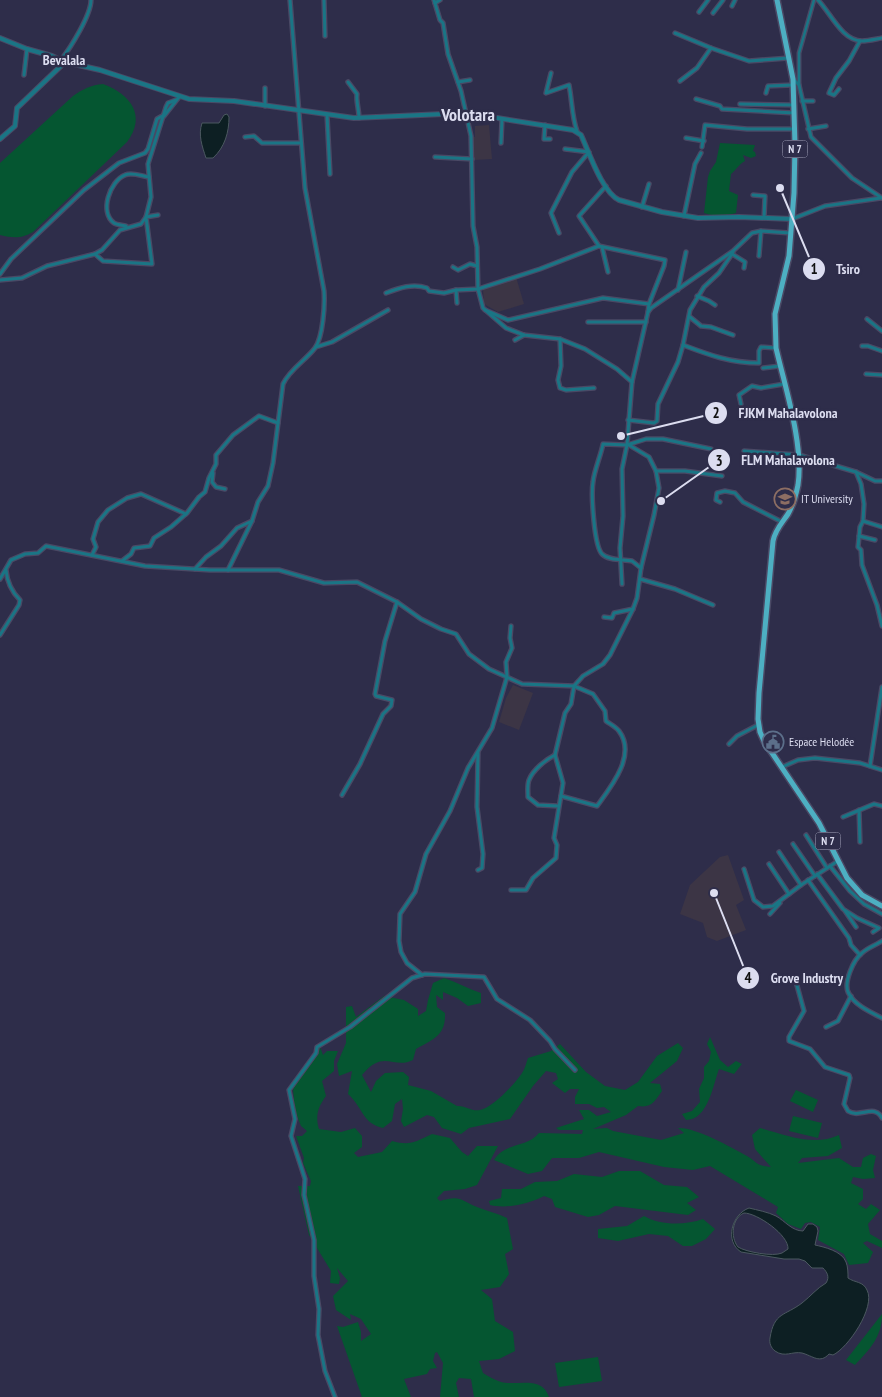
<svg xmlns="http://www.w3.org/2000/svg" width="882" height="1397" font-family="'PT Sans Narrow',sans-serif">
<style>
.industrial{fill:#3c3545}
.green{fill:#055631}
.water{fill:#0d1f23;stroke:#4b5860;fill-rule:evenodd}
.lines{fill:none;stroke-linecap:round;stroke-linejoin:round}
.pedestrian-casing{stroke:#4a4965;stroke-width:5}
.minor-casing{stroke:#4a4965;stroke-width:5.5}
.tertiary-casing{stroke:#4a4965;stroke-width:6}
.primary-casing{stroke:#4a4965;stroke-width:8}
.pedestrian{stroke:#1a7585;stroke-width:2.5}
.minor{stroke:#1a7585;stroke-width:3}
.tertiary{stroke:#1a7585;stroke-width:4}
.primary{stroke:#4dafc2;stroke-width:5}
.labels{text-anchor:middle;stroke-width:5;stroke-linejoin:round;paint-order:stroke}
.shield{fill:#2e2d4a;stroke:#a8a8be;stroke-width:1}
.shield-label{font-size:11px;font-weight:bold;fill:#dcddf0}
.poi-label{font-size:12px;fill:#dcddf0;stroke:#2e2d4a;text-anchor:start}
.neighbourhood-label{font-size:14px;font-weight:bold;fill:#dcddf0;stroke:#2e2d4a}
.district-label{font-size:18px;font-weight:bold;fill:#dcddf0;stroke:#2e2d4a}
.leader{fill:none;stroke:#dcddf0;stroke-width:2}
.callout-dot{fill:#dcddf0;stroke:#2e2d4a;stroke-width:2}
.mark-label{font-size:15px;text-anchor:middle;font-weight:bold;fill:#111}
.callout-label{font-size:14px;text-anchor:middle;font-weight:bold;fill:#dcddf0;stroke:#2e2d4a;stroke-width:5;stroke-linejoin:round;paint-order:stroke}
</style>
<rect width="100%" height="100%" fill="#2e2d4a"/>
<g class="industrial">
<polygon points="489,125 492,159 474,160 472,137 475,137 475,126"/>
<polygon points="516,277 524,304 498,312 484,304 483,289"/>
<polygon points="513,685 533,693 519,730 499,722 506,698"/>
<polygon points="728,855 744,900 736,905 746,930 717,941 707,937 703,923 680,914 690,885 720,857"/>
</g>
<g class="green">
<path d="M103 84C130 94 147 115 127 142L33 232C21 239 13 238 0 235V163L73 96C83 89 91 85 103 84Z"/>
<path d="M720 143 755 145 753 151 755 152 756 156 751 158 743 155 745 161C739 164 736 170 731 174L729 191 738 195 736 213 719 217 704 213 708 177 710 171 716 162Z"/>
<path d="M444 978C457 982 468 989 481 993V1003L468 1006 457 998 443 992V1000L436 995 437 1007 445 1013C446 1036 433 1039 416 1049L413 1060C393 1070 384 1048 362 1075L371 1092 376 1081 385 1073 403 1072 409 1077 408 1085 431 1091 457 1106C465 1105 472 1112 480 1110 492 1108 515 1084 522 1073 525 1069 526 1063 528 1058L551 1051 560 1044 586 1072 605 1086 625 1090 638 1082 657 1056 678 1043 683 1048 677 1061 650 1083 660 1084 662 1091C654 1102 652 1108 638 1106L626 1115 593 1129 607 1128 613 1131 661 1140 684 1133 678 1128C695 1127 731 1147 747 1156 759 1163 754 1165 771 1167L755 1149 752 1135 760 1128C785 1135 814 1147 839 1135L842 1148 828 1156 802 1158 798 1163 839 1158 853 1167H861L863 1158 871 1154 876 1156 873 1170 875 1178 863 1179 853 1177 851 1183 863 1189V1199L858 1204 866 1209 871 1204 880 1210 868 1224 870 1234 882 1241V1248L867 1241 863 1243 873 1252 868 1263 849 1265 844 1254 818 1240 820 1227 811 1222 805 1223 801 1229 788 1224 776 1213 778 1207 710 1166 693 1170 664 1167 599 1152 579 1158H552L542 1171 528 1174 494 1160C505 1142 527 1148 539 1133L582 1134 583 1130H559L556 1128 584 1119 579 1110H589L597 1116 611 1112 604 1107 597 1108 589 1104H575V1097L579 1089H570L565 1093 552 1083 558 1079 556 1073 546 1071 533 1086 510 1119 469 1128 461 1134 442 1128 434 1117 427 1115 404 1127 401 1121 403 1109 402 1099 395 1104 392 1121 383 1128C362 1123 364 1109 348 1094L352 1071 339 1076 337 1064 346 1043V1007L352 1006 356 1017 384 996 404 1000 418 1009V1016L426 1011 428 1000 433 983Z"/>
<path d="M710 1037 720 1060 728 1067 736 1061 742 1064 734 1074 719 1069C713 1085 708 1120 686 1120L682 1114 692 1111 700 1102 699 1089 704 1078V1067L709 1061 711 1052 707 1044Z"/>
<path d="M320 1047 323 1055 327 1051H338L334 1061V1071L322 1081 326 1096C318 1107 315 1116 319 1129L341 1132 355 1128 362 1136V1147L354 1153 358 1157 382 1152 392 1141C410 1146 415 1142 432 1134L450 1138 462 1152 468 1156 477 1146H498L477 1185 465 1189 444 1191 437 1198 440 1201C462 1195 459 1200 477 1207 487 1211 497 1213 507 1218L513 1249 505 1254 509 1274 500 1287 481 1290 492 1299 495 1321 513 1332 515 1351 499 1359 479 1361 483 1373C488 1376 495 1380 501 1382 517 1386 542 1375 549 1397H474L471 1379 459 1378 456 1383 459 1397H440L443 1363 437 1352 435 1353 433 1361 437 1368 430 1369 427 1374 404 1379 411 1397H362L337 1326 343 1327 358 1322 361 1332V1341L371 1334 361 1319 350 1314 351 1320 336 1310 333 1296 348 1281 337 1268 340 1278 339 1284 330 1283 331 1271 309 1235 298 1186H310L311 1181 303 1163 304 1158 296 1136H302L307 1131 301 1126 295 1111 293 1089 310 1058Z"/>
<polygon points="796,1090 818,1100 813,1112 790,1101"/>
<polygon points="793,1116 822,1123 818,1138 789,1131"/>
<path d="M619 1171H640L664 1185 687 1187 699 1197 687 1203 696 1210 688 1215 615 1206 599 1215 588 1217 555 1207 552 1199 544 1196C529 1204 507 1209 490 1205L489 1201 501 1198 502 1189H521L535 1182 557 1181 574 1174 602 1177Z"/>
<path d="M644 1216C661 1226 686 1225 703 1219L715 1229 706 1239 692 1246H683L668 1236 649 1234 618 1241 598 1238V1229L627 1226Z"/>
<path d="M882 1314C882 1337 870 1349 855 1365L846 1360Z"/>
<polygon points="598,1357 602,1381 559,1387 555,1363"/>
</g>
<g class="water">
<path d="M227 114 229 117C229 132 225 147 213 158H206C202 146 198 135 202 123H219L224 115Z"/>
<path d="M749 1208C757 1210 768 1212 776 1216 785 1221 792 1231 803 1231L808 1224H813L817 1227 818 1231 815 1245C824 1247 842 1251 846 1262 848 1267 848 1273 848 1278 855 1283 863 1281 867 1290 876 1307 848 1348 833 1355L829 1354C820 1364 813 1356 802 1353 792 1351 785 1358 775 1351 771 1348 769 1343 770 1338 774 1312 785 1316 802 1303 811 1296 817 1288 826 1283 830 1277 827 1272 823 1268H812L805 1261 799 1259H784L741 1252C724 1241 732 1214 749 1208ZM744 1213C757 1213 789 1235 788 1249 786 1250 784 1252 782 1253 773 1257 746 1252 738 1247 730 1237 732 1218 744 1213Z"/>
</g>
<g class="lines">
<g class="pedestrian-casing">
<polyline id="pedestrian" points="799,85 799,53 814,0"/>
</g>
<g class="minor-casing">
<g id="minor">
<polyline points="324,0 325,36"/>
<polyline points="434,0 440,20 443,23 448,54 461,91 471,136 473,226 477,247 478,289 483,308 506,328 524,335 560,339 585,349 617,369 632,382"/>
<path d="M818 0C830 12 842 41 862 41 868 41 876 39 882 38"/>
<polyline points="435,3 440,0"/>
<polyline points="732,6 735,0"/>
<polyline points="699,12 708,0"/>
<polyline points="713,13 723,0"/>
<polyline points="675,33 711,48 749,61 789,58"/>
<path d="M61 60C71 47 91 15 91 0"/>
<path d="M551 73 546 93 569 85C572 100 572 118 577 131"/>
<polyline points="24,75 27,49"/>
<polyline points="793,79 799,85 811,137 852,178 882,198"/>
<polyline points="680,81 697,68 711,48"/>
<path d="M348 82 357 94C356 102 359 109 359 118"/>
<polyline points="458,82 470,80"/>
<polyline points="839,89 834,95 829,93 836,78 849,61 860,41"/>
<polyline points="766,93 768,86 793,85"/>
<polyline points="696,99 720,106 722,109 794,113"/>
<polyline points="802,101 813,101"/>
<polyline points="740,104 794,105"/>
<polyline points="265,106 265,88"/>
<polyline points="327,115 330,174"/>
<polyline points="164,116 179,97"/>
<polyline points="545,125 544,139 550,139"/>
<polyline points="808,129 826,126"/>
<polyline points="245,137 254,136 262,143 301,143"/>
<polyline points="686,138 704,141"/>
<polyline points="501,143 502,119"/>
<polyline points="702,147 705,125 747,129 795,129"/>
<polyline points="435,157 472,159"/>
<polyline points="753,195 765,196 764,218"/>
<polyline points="642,207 649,184"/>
<polyline points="684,216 695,164 701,153"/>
<polyline points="792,219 825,206 881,198"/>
<path d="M126 226C123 225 117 225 114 223 99 212 110 181 125 175 132 172 141 176 149 177"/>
<polyline points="559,233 551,213 572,172 589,152 565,149"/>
<polyline points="599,246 579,216 606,186"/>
<polyline points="602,247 608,272"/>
<polyline points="95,254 103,261 152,264 146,217 158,215"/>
<polyline points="732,254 745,262 744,268"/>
<polyline points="759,256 761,231"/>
<polyline points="453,267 458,270 470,264 477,266"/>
<polyline points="0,274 11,259 84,190 119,163 145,153 148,149 157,119 164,115"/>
<polyline points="0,280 22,278 47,266 95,254 102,250 120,230 141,224 146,217 151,197 148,164 166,107 168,103 176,100"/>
<polyline points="456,290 457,303"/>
<polyline points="678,290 686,252"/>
<path d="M386 293C399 288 413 283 427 288L429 291 444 293 456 290 478 289 540 269 599 246 665 260 664 266 649 304 648 312"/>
<polyline points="697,296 709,301 715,305"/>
<polyline points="485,310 508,320 603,298 649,304"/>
<polyline points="690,317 701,326 711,327 733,335"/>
<polyline points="867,319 882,331"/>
<polyline points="588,322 646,322"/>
<polyline points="560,339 561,366 558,380 560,388 566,390 594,388"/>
<polyline points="515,340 524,335"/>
<path d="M683 345C709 355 731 363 759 363V351L761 347 776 348"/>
<polyline points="862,346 868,346 882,351"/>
<polyline points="316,347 332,342 388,310"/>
<polyline points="763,368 780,366"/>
<polyline points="866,374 882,375"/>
<polyline points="741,404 739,395 752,386 761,388 784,384"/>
<polyline points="628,420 654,423 657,421 658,404 678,362 683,345 690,310 704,287 719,273 732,254 733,252"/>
<polyline points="744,451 799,455 856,472 861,484 864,504 863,521 860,527 858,547 861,550 862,565 877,605 882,626"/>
<polyline points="656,471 685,471 722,476"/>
<polyline points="856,472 875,481 882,481"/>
<polyline points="213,473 212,482 216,487 225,489"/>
<polyline points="720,502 716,500 717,493 725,491 735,493 743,502 782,522"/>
<polyline points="863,521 882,527"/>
<polyline points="859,536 875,540"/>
<polyline points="92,555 96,547 93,539 98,522 108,510 127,498 141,494 186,514"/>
<polyline points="122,561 131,554 134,548 150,546 154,538 171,527 187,513 199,497 205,492 209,478 216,464 216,455 233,435 259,416 278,423"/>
<path d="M641 568C638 566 635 563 632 561 623 559 609 561 602 554 594 546 591 494 593 482 594 471 601 455 603 444L627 445 646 439H663L711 449"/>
<polyline points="195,569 206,557 221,546 237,528 252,521"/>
<path d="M228 570 252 521 258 502 268 486 273 463 283 384C290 369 305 361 315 348 323 337 325 305 324 291L305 188 290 0"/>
<path d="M0 579 11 560 25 554 38 553 46 546 145 566 210 570H279L324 583 357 582 397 602 421 619 441 629 456 634 469 654 489 669 522 684 574 686 593 694 605 711 606 721C610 724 616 727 619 731 637 755 611 787 597 806L561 796"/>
<polyline points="640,579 675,589 713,605"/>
<polyline points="622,584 620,548 623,516 622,469 627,445 632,382 648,312 651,308 733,251 752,233 761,231 790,233"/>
<polyline points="604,617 612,618 614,613 633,609"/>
<path d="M0 635 19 605 20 600C11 591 7 582 6 570"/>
<polyline points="729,744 737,736 758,725"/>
<path d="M555 755C545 760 533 770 529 780 527 785 528 792 528 797L538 805 558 806"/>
<polyline points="870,766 882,687"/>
<polyline points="782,767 798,760 815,758 860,763 882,770"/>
<polyline points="342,795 360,764 383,714 391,706 392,700 376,696 375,694 385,641 397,602"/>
<polyline points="859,810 860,842"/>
<polyline points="843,817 874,804 882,806"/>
<polyline points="806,835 827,868"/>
<polyline points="793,844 815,876"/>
<polyline points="779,852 801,885"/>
<polyline points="769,864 789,894"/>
<polyline points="830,866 850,891 864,904 882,914"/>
<polyline points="744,869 754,900 763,907 773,906 801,885 838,861"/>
<polyline points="478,870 482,868 483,854 477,807 478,753"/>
<polyline points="817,874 843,909 857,918 879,928 873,932"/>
<polyline points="808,880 849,938 851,945 860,955"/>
<polyline points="511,890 526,890 533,878 556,858 557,845 554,838 563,783 555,755 565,713 571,704 574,686 583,676 603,664 610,655 633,609 637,598 641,568 654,515 659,488 656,471 649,457 629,445"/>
<polyline points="845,911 856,927"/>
<polyline points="770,914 780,903"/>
<path d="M882 941C876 945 867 948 862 953 853 960 844 982 848 992 854 1005 870 1012 882 1018"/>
<polyline points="422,975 407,963 401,952 399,941 400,914 415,892 426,854 450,811 468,768 492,728 507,677 506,662 512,648 510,638 511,626"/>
<path d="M796 982 804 1011 789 1037V1041L810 1049 825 1067 849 1075 850 1078 844 1104 848 1111C860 1119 874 1103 882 1118"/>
<polyline points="826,1027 838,1021 851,996"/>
<polyline points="335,1397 325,1371 318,1335 319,1309 314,1276 314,1240 304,1195 305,1179 291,1136 295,1119 289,1090 316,1053 317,1047 350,1027 412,978 425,974 484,977 497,999 530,1020 550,1041 555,1049 575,1070"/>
</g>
</g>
<g class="tertiary-casing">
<g id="tertiary">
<path d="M0 38 27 49 52 56 65 62 100 70 189 99 234 101 354 118 466 113 573 130 581 135C589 152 602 192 619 200L662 212 698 218 739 217 792 219"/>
<polyline points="0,139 15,126 17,108 65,62"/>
</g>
</g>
<g class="primary-casing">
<path id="primary" d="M777 0 793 79 795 145 794 193 789 256 775 314 776 348C785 387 804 445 798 485 796 495 793 505 788 514 782 523 775 530 773 541L759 693 758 719 760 732 764 741 819 823 847 878 862 895 882 906"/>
</g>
<use href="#pedestrian" class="pedestrian"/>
<use href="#minor" class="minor"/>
<use href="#tertiary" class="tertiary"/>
<use href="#primary" class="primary"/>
</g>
<defs>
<g id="university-ring" transform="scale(1.125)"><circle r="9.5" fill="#2e2d4a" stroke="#8d6e63" stroke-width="1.5"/><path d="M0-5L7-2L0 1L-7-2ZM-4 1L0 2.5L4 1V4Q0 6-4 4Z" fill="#8d6e63"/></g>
<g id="civic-ring" transform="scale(1.125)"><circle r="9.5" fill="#2e2d4a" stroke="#5c6f8a" stroke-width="1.5"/><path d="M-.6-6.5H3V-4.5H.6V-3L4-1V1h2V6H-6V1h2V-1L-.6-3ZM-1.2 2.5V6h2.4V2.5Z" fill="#5c6f8a"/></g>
</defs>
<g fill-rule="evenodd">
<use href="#university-ring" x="785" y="499"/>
<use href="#civic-ring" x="773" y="742"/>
</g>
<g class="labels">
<g class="shield">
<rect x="782.5" y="140.5" width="25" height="17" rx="4"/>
<rect x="815.5" y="832.5" width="25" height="17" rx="4"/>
</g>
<g class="shield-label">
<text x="795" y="153">N 7</text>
<text x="828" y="845">N 7</text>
</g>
<g class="poi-label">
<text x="801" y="503">IT University</text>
<text x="789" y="746">Espace Helodée</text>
</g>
<g class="neighbourhood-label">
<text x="64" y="65">Bevalala</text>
</g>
<g class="district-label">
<text x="468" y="121">Volotara</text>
</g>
</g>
<path class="leader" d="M780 188L814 269M621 436L716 413M661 501L719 460M714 893L748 978"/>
<g class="callout-dot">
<circle cx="780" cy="188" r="5"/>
<circle cx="621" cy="436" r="5"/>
<circle cx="661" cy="501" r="5"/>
<circle cx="714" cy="893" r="5"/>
<circle cx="814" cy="269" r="12"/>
<circle cx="716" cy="413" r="12"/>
<circle cx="719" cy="460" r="12"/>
<circle cx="748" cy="978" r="12"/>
</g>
<g class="mark-label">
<text x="814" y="274">1</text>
<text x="716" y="418">2</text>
<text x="719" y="466">3</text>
<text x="748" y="983">4</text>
</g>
<g class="callout-label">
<text x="848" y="274">Tsiro</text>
<text x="788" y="418">FJKM Mahalavolona</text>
<text x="788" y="465">FLM Mahalavolona</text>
<text x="807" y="983">Grove Industry</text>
</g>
</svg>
